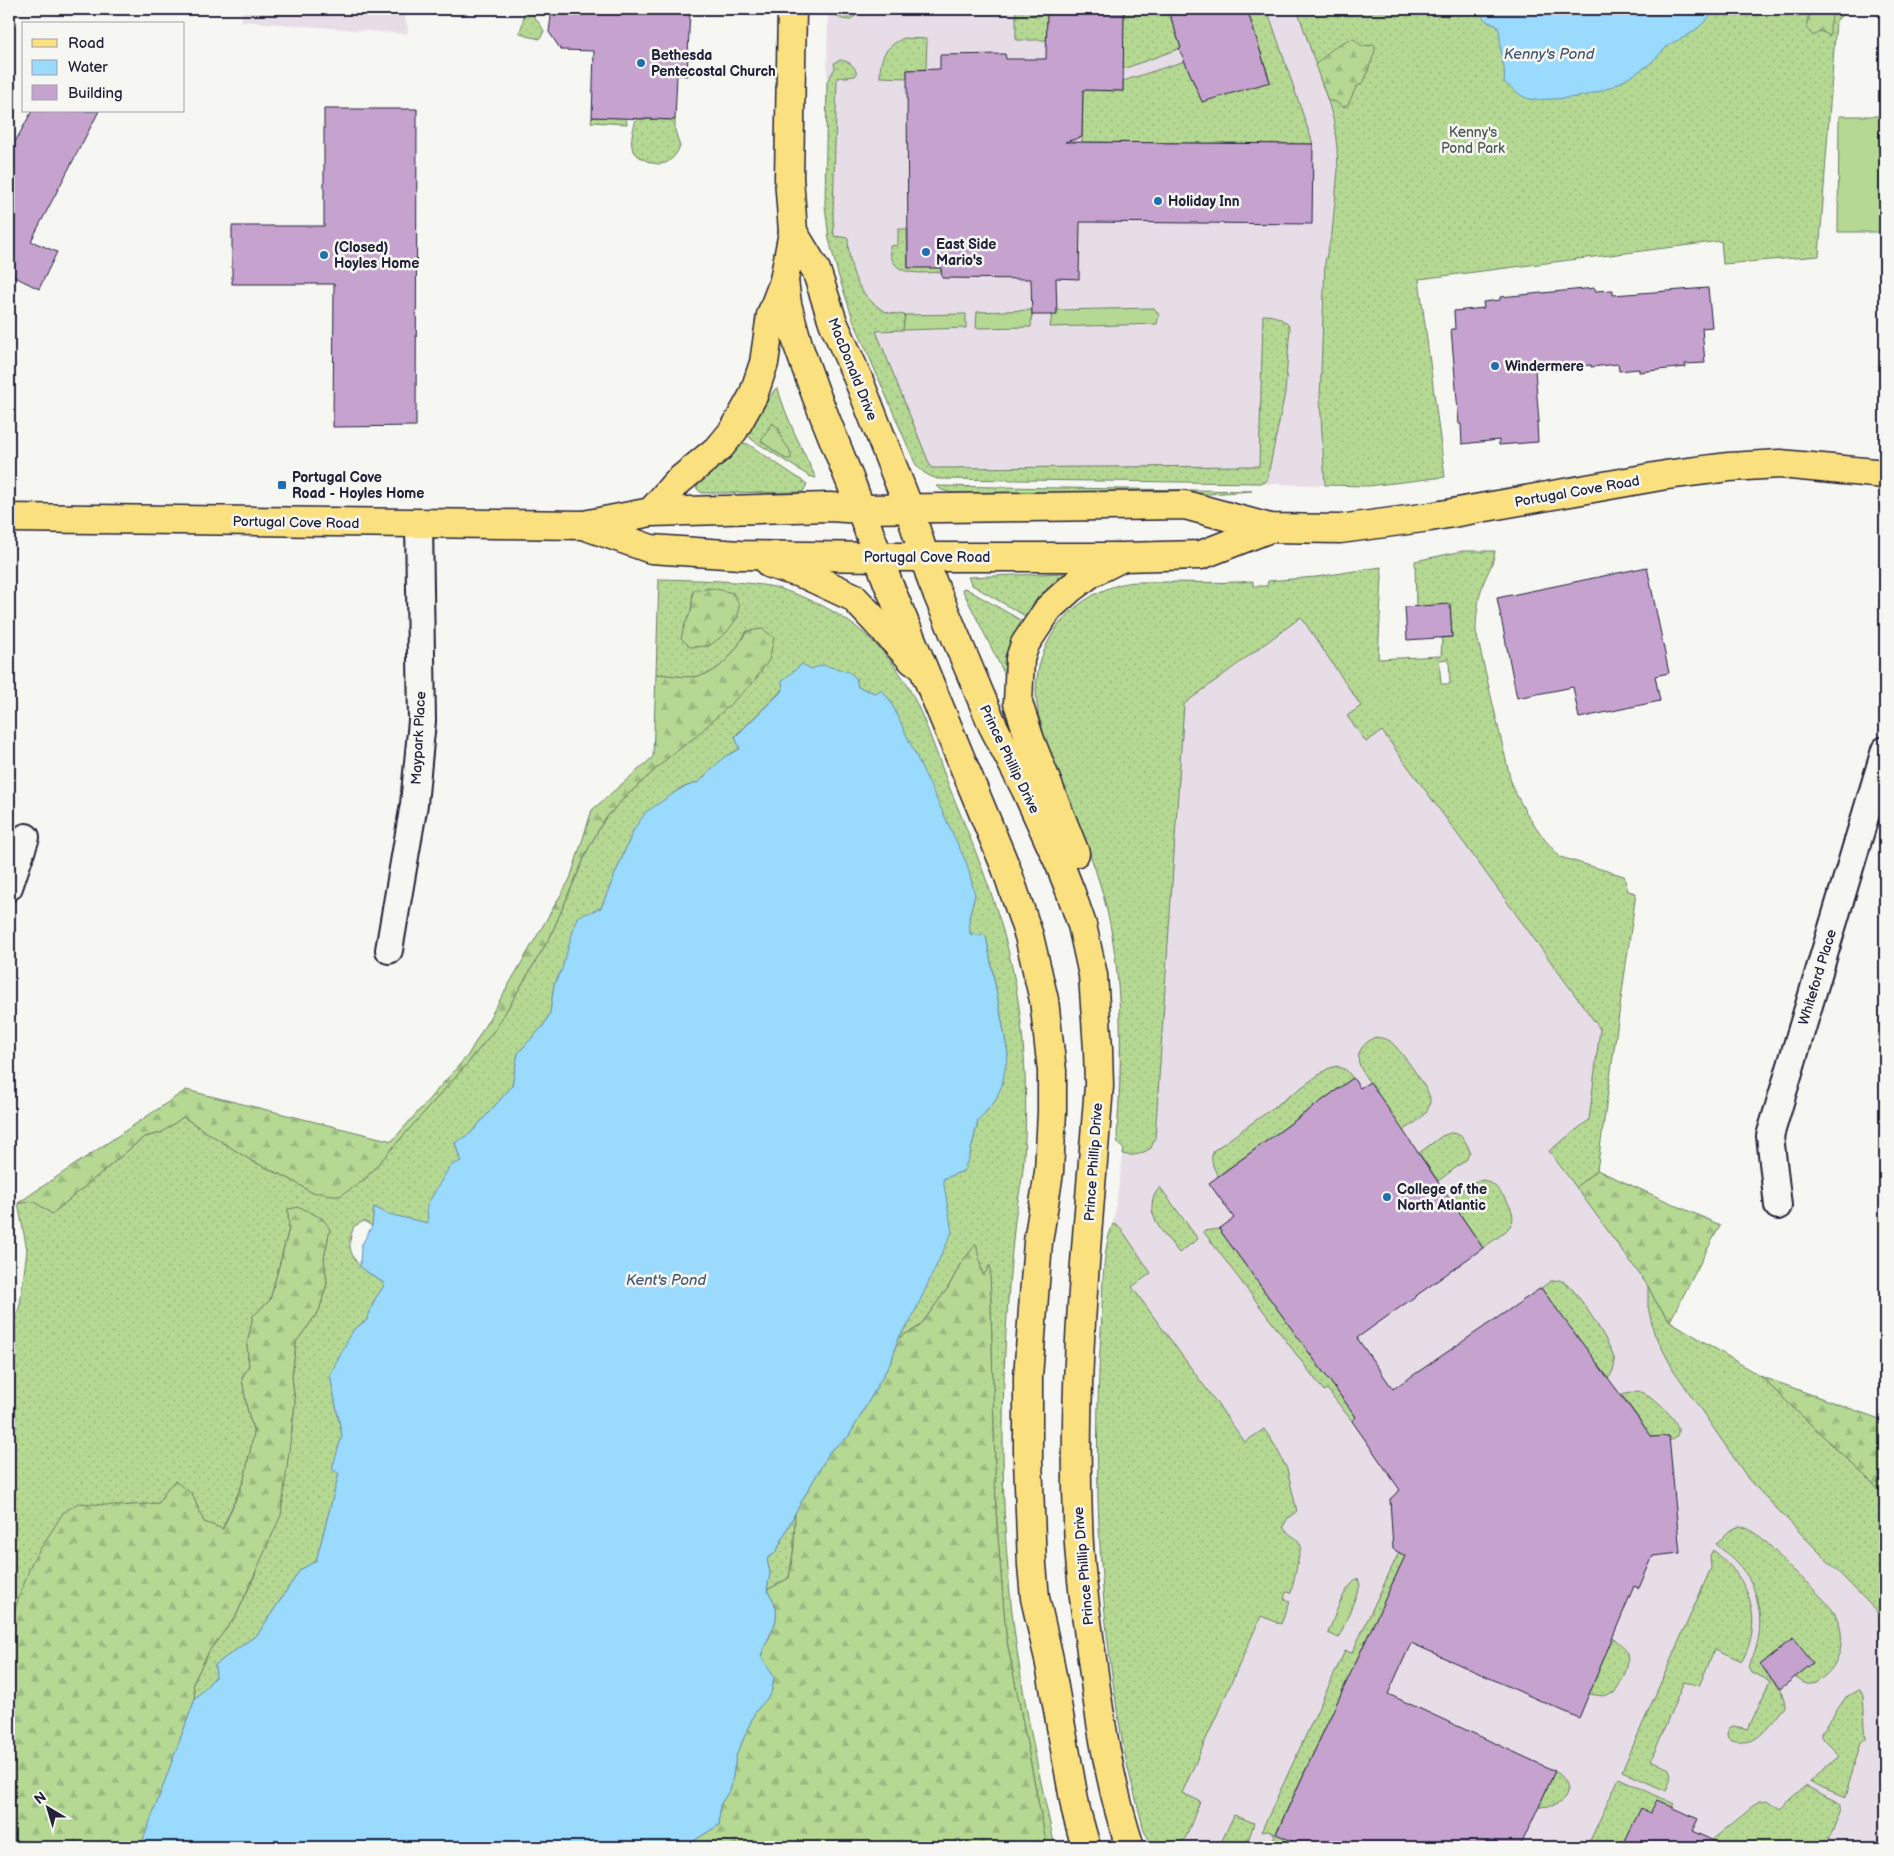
<svg xmlns="http://www.w3.org/2000/svg" width="1894" height="1856" font-family="'Balsamiq Sans',sans-serif">
<style>
.built{fill:#e7dde7}
.grass{fill:url(#grass-dots);stroke:#6c7e67;fill-rule:evenodd}
.forest{fill:url(#forest-firs);stroke:#6c7e67}
.garden{fill:#b5d993;stroke:#6c7e67}
.water{fill:#9adafc;stroke:#6a90af}
.building{fill:#c5a3ce;stroke:#22223b}
.lines{fill:none;stroke-linecap:round;stroke-linejoin:round}
.minor-casing{stroke:#22223b;stroke-width:30}
.primary-casing{stroke:#22223b;stroke-width:31}
.minor{stroke:#f6f6f2;stroke-width:26}
.primary{stroke:#fbe080;stroke-width:28}
.poi-dot{fill:#1f6fb2;stroke:#f6f6f2;stroke-width:2}
.labels{text-anchor:middle;stroke-width:5;stroke-linejoin:round;paint-order:stroke}
.poi-label{font-size:14px;font-weight:bold;fill:#22223b;stroke:#f6f6f2;text-anchor:start}
.park-label{font-size:14px;fill:#4e5955;stroke:#f6f6f2}
.street-label{font-size:14px;fill:#22223b;stroke:#f6f6f2}
.water-label{font-size:15px;font-style:italic;fill:#465975;stroke:#f6f6f2}
</style>
<defs>
<pattern id="grass-dots" width="8" height="8" patternUnits="userSpaceOnUse" patternTransform="scale(1.25)"><rect width="8" height="8" fill="#b5d993"/><path d="M2 2h.1M6 6h.1" fill="none" stroke="#9bba80" stroke-width="1.8" stroke-linecap="round"/></pattern>
<pattern id="forest-firs" width="22" height="20" patternUnits="userSpaceOnUse" patternTransform="scale(1.25)"><rect width="22" height="20" fill="#b5d993"/><path d="M5 1l3.5 6h-7zM16 11l3.5 6h-7z" fill="#9bba80"/></pattern>
</defs>
<rect width="100%" height="100%" fill="#f6f6f2"/>
<filter id="ink" filterUnits="userSpaceOnUse"><feTurbulence type="fractalNoise" baseFrequency=".02" numOctaves="2"/><feDisplacementMap in="SourceGraphic" scale="10" xChannelSelector="R" yChannelSelector="G"/><feConvolveMatrix kernelMatrix="1 2 1 2 8 2 1 2 1" color-interpolation-filters="sRGB"/></filter>
<g filter="url(#ink)">
<g class="built">
<polygon points="242,9 405,9 405,18 408,28 407,34 242,21"/>
<polygon points="828,9 1297,9 1328,101 1334,122 1337,148 1338,170 1332,233 1325,262 1320,399 1325,485 1048,479 938,479 932,477 920,470 915,463 853,319 838,274 829,239 825,205"/>
<polygon points="1316,577 1367,719 1438,717 1555,876 1636,893 1597,1170 1720,1225 1670,1321 1760,1376 1885,1495 1885,1847 1159,1847 1148,1838 1144,1831 1122,1740 1111,1662 1101,1568 1097,1497 1097,1426 1104,1284 1107,1243 1113,1224 1124,1150 1118,1143 1117,1135 1120,1021 1116,963 1110,923 1098,881 1085,840 1043,731 1038,711 1036,691 1038,676 1046,646 1058,624 1077,606 1102,592 1119,584 1144,582 1253,581 1253,586 1267,586 1268,581"/>
</g>
<g class="grass">
<path d="M525 9H528C533 17 540 22 544 31L540 39 526 36 519 32 522 26Z"/>
<polygon points="833,9 861,9 861,11 850,20 842,19 831,13"/>
<rect x="1016" y="9" width="31" height="31"/>
<polygon points="1124,9 1168,9 1181,48 1123,69"/>
<polygon points="1247,9 1267,9 1313,144 1082,142 1083,90 1123,91 1123,81 1185,61 1270,81"/>
<polygon points="1297,9 1848,9 1836,21 1819,256 1723,264 1721,241 1419,279 1445,477 1368,486 1325,485 1320,399 1325,262 1332,233 1338,170 1337,148 1334,122 1328,101"/>
<path d="M904 38 927 39 926 69 907 70V78L880 77C880 56 885 47 904 38Z"/>
<path d="M840 60C849 61 854 65 857 74L855 76 837 78 833 214 834 236 848 238C849 263 853 284 872 302 877 306 882 311 889 313 894 314 900 314 905 315L903 330 876 331 931 468 1259 466 1263 315C1275 315 1282 318 1290 327L1285 393 1267 480 1264 483 938 479C928 476 921 472 915 463L853 319 838 274 829 239 825 205 827 82 835 68 834 63Z"/>
<polygon points="592,117 626,118 627,124 591,122"/>
<path d="M636 119 675 120V130L680 147C671 164 662 168 645 160 641 158 635 154 633 150 629 141 634 128 636 119Z"/>
<path d="M898 229H907L908 267 941 268V272C920 273 889 278 890 246L898 245Z"/>
<path d="M775 389H778C787 420 802 449 816 478L809 476 751 439 747 433ZM771 425 779 428 786 459 761 441Z"/>
<polygon points="741,443 748,444 807,484 803,492 702,493 697,489 697,486 701,481"/>
<polygon points="936,486 1252,491 1208,494 952,493 942,490"/>
<path d="M1463 551H1495C1494 563 1487 573 1483 584 1478 599 1476 616 1476 632L1512 786 1525 811 1545 840 1560 857 1624 876 1628 891 1636 893 1597 1170 1576 1187 1549 1151 1589 1120 1600 1029 1382 731 1366 742 1347 716 1361 706 1301 617 1184 704 1155 1138 1151 1148C1141 1154 1134 1157 1123 1154L1124 1150 1118 1143 1117 1135C1122 1065 1123 993 1110 924 1100 873 1079 825 1060 778 1050 750 1036 721 1036 691 1037 640 1070 599 1118 585 1130 581 1146 582 1159 582 1190 582 1222 584 1253 581V586H1267L1268 581 1316 577 1381 567 1382 576 1378 659 1441 656 1442 638 1452 637 1450 605 1416 607 1415 561ZM1449 659 1450 684H1441L1439 660Z"/>
<polygon points="1064,573 1067,575 1025,616 972,585 968,577"/>
<path d="M659 579C693 580 728 580 762 585 774 586 786 591 798 595 843 612 879 640 905 681 922 710 936 752 948 784 973 845 1000 907 1013 972 1025 1031 1028 1097 1024 1157 1023 1181 1016 1205 1014 1230 1007 1299 1003 1368 1003 1437 1003 1481 1004 1526 1008 1570 1015 1664 1035 1756 1055 1847H1047L1006 1636 996 1512 990 1266 983 1276 961 1263 948 1288 919 1327 898 1338 910 1322 944 1195 943 1179 963 1171 969 1158 978 1121 995 1101 1008 1054 986 936 970 934 969 917 975 895 875 693 858 687 856 678 783 689 735 736 740 749 724 757 699 782 679 789 634 829 601 908 554 985 550 1013 544 1025 518 1053 512 1086 471 1133 455 1143 461 1162 428 1223 388 1215 374 1207 372 1226 364 1221 354 1226C352 1232 349 1240 350 1246 352 1265 370 1274 385 1284L374 1301 367 1320 353 1330 330 1375 342 1436 333 1468 339 1474 316 1561 300 1570 258 1634 215 1665 216 1676 195 1699 193 1683 209 1651 236 1616 255 1575 292 1430 295 1403 292 1377 296 1342 319 1311 327 1283 324 1258 330 1229 288 1210 289 1228 270 1300 253 1316 247 1345 249 1366 242 1378 247 1408 254 1433 244 1480 222 1529 204 1522 192 1494 166 1490 159 1503 120 1506 13 1616 9 1625V1338L20 1305 27 1250 18 1203 35 1202 52 1214 144 1137 161 1133 183 1117 252 1161 290 1179 311 1192 363 1181 468 1063 496 1028 550 937 589 847 604 820 622 800 670 756 694 738 747 631C737 648 723 670 703 675 689 679 671 675 656 674ZM694 591 690 647 684 627 691 611Z"/>
<polygon points="965,588 1022,621 1014,641 1008,674 1005,675 962,589"/>
<path d="M1375 1037C1381 1038 1385 1038 1390 1041 1398 1047 1430 1090 1430 1099 1431 1114 1413 1124 1403 1131 1394 1118 1385 1105 1376 1092 1362 1071 1345 1054 1375 1037Z"/>
<path d="M1337 1066 1346 1070 1353 1078 1218 1176C1213 1167 1210 1161 1213 1151L1327 1069Z"/>
<path d="M1450 1133C1462 1133 1466 1141 1470 1152L1466 1160 1438 1181 1419 1153 1442 1136Z"/>
<path d="M1483 1180C1494 1183 1497 1188 1504 1197 1525 1225 1505 1231 1483 1248L1450 1199 1473 1182Z"/>
<path d="M1160 1187 1198 1239 1179 1253C1164 1233 1139 1211 1160 1187Z"/>
<path d="M1113 1224 1120 1227 1151 1273 1132 1287 1245 1442 1264 1429 1276 1447 1287 1469 1297 1511 1287 1519 1283 1527C1288 1536 1298 1536 1301 1546L1291 1593 1286 1592 1284 1599 1290 1601 1281 1624 1261 1616 1182 1793 1200 1801 1186 1837 1178 1847H1159L1148 1838 1144 1831C1137 1801 1127 1770 1122 1739 1098 1604 1093 1469 1101 1332 1103 1301 1101 1251 1113 1224Z"/>
<polygon points="1219,1229 1356,1417 1352,1421 1327,1389 1324,1391 1203,1231"/>
<path d="M1559 1280C1561 1281 1564 1281 1566 1283 1577 1291 1611 1344 1614 1358 1616 1366 1613 1372 1608 1379L1541 1288 1551 1281Z"/>
<polygon points="1648,1286 1656,1302 1670,1321 1760,1376 1885,1495 1885,1620 1749,1480 1673,1369 1654,1333 1648,1307"/>
<path d="M1638 1391C1650 1395 1681 1419 1678 1433 1677 1438 1673 1439 1669 1441L1668 1436 1652 1437 1622 1395Z"/>
<polygon points="795,1513 794,1547 789,1578 767,1590 770,1573 767,1559 776,1552"/>
<path d="M1739 1526C1758 1529 1774 1551 1787 1564 1798 1575 1829 1602 1835 1614 1847 1637 1842 1663 1821 1679 1811 1688 1804 1684 1795 1677L1793 1638 1760 1665C1769 1678 1785 1690 1785 1707 1777 1716 1765 1733 1755 1739 1745 1744 1720 1745 1729 1728L1734 1726 1748 1729 1770 1681 1751 1672 1748 1666C1751 1660 1755 1654 1756 1648 1763 1626 1760 1597 1748 1577 1740 1564 1728 1554 1716 1544L1728 1532Z"/>
<path d="M1713 1550C1749 1578 1765 1618 1742 1661L1715 1649 1699 1686 1684 1682 1651 1760 1669 1769C1673 1777 1669 1783 1666 1791L1622 1771 1711 1568 1710 1555Z"/>
<polygon points="1399,1552 1406,1555 1276,1833 1292,1841 1289,1847 1271,1847 1275,1834 1268,1831 1261,1832 1345,1651 1352,1653"/>
<path d="M1612 1638C1638 1652 1627 1673 1614 1693L1603 1696 1589 1694Z"/>
<polygon points="1858,1690 1860,1690 1863,1696 1866,1740 1861,1743 1845,1797 1809,1782 1839,1755 1821,1737 1821,1733 1846,1697"/>
<path d="M1555 1771C1578 1789 1565 1810 1539 1806Z"/>
<polygon points="1619,1778 1674,1804 1672,1807 1650,1813 1641,1809 1622,1847 1587,1847"/>
<polygon points="1806,1786 1841,1804 1841,1808 1826,1847 1713,1847 1716,1842 1712,1840 1760,1801 1768,1800 1780,1809"/>
<polygon points="1234,1815 1254,1823 1249,1838 1241,1847 1219,1847"/>
</g>
<g class="forest">
<polygon points="1332,9 1359,9 1357,13 1351,16"/>
<polygon points="1814,9 1834,9 1830,26 1830,36 1821,31 1813,36 1807,28 1807,20"/>
<path d="M1354 39 1362 46 1375 45V51L1364 82 1356 87 1348 105 1343 107 1334 101H1328L1315 65C1328 54 1337 41 1354 39Z"/>
<polygon points="712,588 733,593 739,604 738,617 726,633 709,646 690,647 681,638 684,627 691,611 693,591"/>
<path d="M763 629 774 638 769 660 752 684 694 738 670 756 622 800 604 820 589 847 550 937 496 1028 468 1063 363 1181 340 1196 311 1192 290 1179 252 1161 183 1117 161 1133 144 1137 52 1214 35 1202 18 1203 186 1090 392 1141 468 1055 570 879 592 810 653 757 656 674C671 675 689 679 703 675 723 670 737 648 747 631Z"/>
<polygon points="1597,1170 1720,1225 1670,1321 1656,1302 1648,1286 1576,1187"/>
<polygon points="300,1207 323,1219 330,1229 324,1258 327,1283 319,1311 296,1342 292,1377 295,1403 281,1515 236,1616 209,1651 193,1683 195,1699 142,1844 136,1847 9,1847 9,1625 32,1562 63,1513 78,1503 120,1506 159,1503 166,1490 175,1481 192,1494 204,1522 223,1529 244,1480 254,1433 247,1408 242,1378 249,1366 247,1345 253,1316 270,1300 289,1229 288,1209"/>
<path d="M976 1244 983 1276 990 1265 996 1512 1006 1636 1047 1847H692L695 1840 719 1825 720 1805 731 1788 736 1756 755 1712 771 1694 774 1677 761 1657C770 1629 787 1618 767 1590L789 1578 794 1547 795 1513 830 1451 849 1436 892 1360 898 1338 919 1327 948 1288 961 1263Z"/>
<polygon points="1760,1376 1885,1421 1885,1495"/>
</g>
<g class="garden">
<polygon points="1839,116 1885,116 1885,232 1838,232"/>
<polygon points="1154,308 1159,315 1157,324 1050,327 1052,315 1057,314 1057,310"/>
<polygon points="1032,310 1031,327 976,328 977,312"/>
<polygon points="966,314 966,328 903,330 905,315"/>
<path d="M774 424C778 428 778 430 780 435 784 445 792 448 791 459H786L761 441 771 425Z"/>
<path d="M1358 1578 1360 1586 1339 1638 1328 1633C1336 1614 1341 1591 1358 1578Z"/>
</g>
<g class="water">
<path d="M1474 9H1716C1709 18 1698 29 1688 35 1683 39 1676 40 1671 44 1663 49 1656 59 1648 65 1616 88 1591 98 1552 99 1544 99 1537 101 1529 99 1521 97 1511 87 1504 82 1506 67 1502 65 1501 51 1499 40 1502 34 1496 24L1488 22Z"/>
<path d="M802 664 811 669 823 665 849 672 856 678 858 687 875 693 881 690 890 700 967 864 975 895 969 917 970 934 986 936 1008 1054 1002 1085 995 1101 978 1121 969 1158 963 1171 943 1179 952 1232 910 1322 898 1338 892 1360 849 1436 830 1451 795 1513 776 1552 767 1559 770 1573 767 1590C787 1618 770 1628 761 1656L774 1677 771 1694 755 1712 736 1756 731 1788 720 1805 719 1825 695 1840 692 1847H136L142 1843 195 1699 216 1676 215 1665 258 1634 300 1570 316 1561 339 1474 332 1469 342 1436 330 1375 353 1330 367 1320 374 1301 385 1284 360 1267 361 1246 372 1226 374 1207 388 1214 428 1223 427 1205 450 1166 461 1161 455 1143 471 1133 512 1086 518 1053 544 1025 550 1013 554 985 562 969 577 917 601 908 634 829 646 812 680 789 699 782 724 757 740 749 735 737 783 690 782 681Z"/>
</g>
<g class="building">
<polygon points="552,9 690,9 687,76 677,75 675,120 592,117 594,51 561,50 549,32"/>
<polygon points="1047,9 1124,9 1123,91 1083,90 1082,137 1065,142 1313,144 1312,224 1080,222 1079,279 1056,278 1057,315 1032,315 1031,279 942,278 941,268 908,268 907,70 940,69 940,55 1005,54 1006,59 1046,59"/>
<polygon points="1168,9 1247,9 1270,82 1202,102 1179,48 1181,48"/>
<polygon points="324,109 417,109 416,426 333,427 334,284 232,284 232,226 324,226"/>
<polygon points="32,111 99,111 31,241 57,252 39,289 9,274 9,153"/>
<polygon points="1595,288 1595,291 1613,290 1613,295 1708,288 1712,327 1702,328 1705,363 1685,364 1686,367 1639,372 1639,369 1619,371 1618,364 1591,367 1591,365 1535,370 1539,422 1537,422 1538,442 1499,445 1499,440 1462,444 1461,424 1459,424 1451,329 1455,329 1454,311 1484,308 1483,302 1500,300 1500,297"/>
<polygon points="1647,567 1669,673 1655,676 1660,701 1579,718 1573,687 1517,698 1497,598"/>
<polygon points="1450,604 1452,637 1407,640 1405,607"/>
<polygon points="1353,1078 1360,1088 1370,1082 1483,1248 1357,1338 1393,1389 1541,1288 1652,1437 1669,1436 1680,1553 1653,1556 1639,1588 1634,1586 1579,1718 1411,1643 1388,1694 1555,1771 1520,1847 1289,1847 1292,1841 1276,1834 1405,1556 1393,1549 1390,1499 1400,1490 1352,1421 1356,1417 1219,1229 1234,1218 1209,1183"/>
<polygon points="1793,1638 1813,1663 1780,1689 1760,1665"/>
<polygon points="1657,1800 1698,1819 1692,1831 1727,1847 1622,1847 1641,1808 1650,1813"/>
</g>
<g class="lines">
<g class="minor-casing">
<g id="minor">
<polyline points="9,887 26,837"/>
<polyline points="389,950 414,804 422,721 419,524"/>
<polyline points="1778,1206 1770,1136 1885,750"/>
</g>
</g>
<g class="primary-casing">
<g id="primary">
<polyline points="792,9 789,178 793,232 784,280 787,304 799,348 816,395 851,483 888,583 1006,868 1029,936 1044,1000 1052,1071 1052,1111 1049,1172 1038,1242 1028,1377 1028,1459 1032,1565 1035,1598 1049,1659 1076,1811 1086,1847"/>
<path d="M793 232 816 270 833 322 857 376 909 508 932 581 993 726 1026 790 1060 865 1071 893 1082 925 1093 975 1098 1049 1099 1086C1088 1231 1072 1376 1078 1521 1079 1567 1086 1613 1092 1659 1100 1722 1110 1786 1130 1847"/>
<polyline points="651,512 675,484 720,447 734,430 753,396 764,363 771,315 784,281"/>
<polyline points="9,518 584,525 651,512 830,507 861,509 1185,505 1270,528 1340,529 1430,517 1666,475 1729,467 1780,464 1885,474"/>
<polyline points="586,526 651,549 740,555 879,557 1122,557 1201,555 1270,528"/>
<polyline points="770,564 806,575 853,597 913,661"/>
<polyline points="1075,853 1030,740 1018,703 1020,659 1025,644 1049,608 1071,588 1091,573 1119,559"/>
</g>
</g>
<use href="#minor" class="minor"/>
<use href="#primary" class="primary"/>
</g>
</g>
<g class="poi-dot">
<circle cx="641" cy="63" r="5"/>
<circle cx="1158" cy="201" r="5"/>
<circle cx="926" cy="252" r="5"/>
<circle cx="324" cy="255" r="5"/>
<circle cx="1495" cy="366" r="5"/>
<rect x="277" y="480" width="10" height="10" rx="2.5"/>
<circle cx="1387" cy="1197" r="5"/>
</g>
<g class="labels">
<g class="poi-label">
<text x="651" y="60">Bethesda<tspan x="651" dy="16">Pentecostal Church</tspan></text>
<text x="1168" y="206">Holiday Inn</text>
<text x="936" y="249">East Side<tspan x="936" dy="16">Mario's</tspan></text>
<text x="334" y="252">(Closed)<tspan x="334" dy="16">Hoyles Home</tspan></text>
<text x="1505" y="371">Windermere</text>
<text x="292" y="482">Portugal Cove<tspan x="292" dy="16">Road - Hoyles Home</tspan></text>
<text x="1397" y="1194">College of the<tspan x="1397" dy="16">North Atlantic</tspan></text>
</g>
<g class="park-label">
<text x="1473" y="137">Kenny's<tspan x="1473" dy="16">Pond Park</tspan></text>
</g>
<g class="street-label">
<text transform="translate(853 369) rotate(68)" y="5">MacDonald Drive</text>
<text transform="translate(1577 491) rotate(-10)" y="5">Portugal Cove Road</text>
<text transform="translate(296 522) rotate(1)" y="5">Portugal Cove Road</text>
<text x="927" y="562">Portugal Cove Road</text>
<text transform="translate(418 738) rotate(-87)" y="5">Maypark Place</text>
<text transform="translate(1010 759) rotate(64)" y="5">Prince Phillip Drive</text>
<text transform="translate(1817 977) rotate(-73)" y="5">Whiteford Place</text>
<text transform="translate(1093 1162) rotate(-86)" y="5">Prince Phillip Drive</text>
<text transform="translate(1083 1566) rotate(-95)" y="5">Prince Phillip Drive</text>
</g>
<g class="water-label">
<text x="1549" y="59">Kenny's Pond</text>
<text x="666" y="1285">Kent's Pond</text>
</g>
</g>
<rect width="1894" height="1856" fill="none" stroke="#f6f6f2" stroke-width="30"/>
<rect x="15" y="15" width="1864" height="1826" fill="none" stroke="#22223b" stroke-width="2" filter="url(#ink)"/>
<rect x="22" y="22" width="162" height="90" fill="#f6f6f2" stroke="#a1a1a9"/>
<rect x="32" y="39" width="25" height="8" fill="#fbe080" stroke="#a1a1a9"/>
<text x="68" y="48" font-size="15" fill="#22223b">Road</text>
<rect x="32" y="60" width="25" height="15" fill="#9adafc" stroke="#a1a1a9"/>
<text x="68" y="72" font-size="15" fill="#22223b">Water</text>
<rect x="32" y="85" width="25" height="15" fill="#c5a3ce" stroke="#a1a1a9"/>
<text x="68" y="98" font-size="15" fill="#22223b">Building</text>
<g transform="translate(48 1808) rotate(322)" stroke="#f6f6f2" stroke-width="4" paint-order="stroke">
<path d="M0-4L9 19L0 12L-9 19Z" fill="#22223b"/>
<text y="-8" font-size="14" font-weight="bold" text-anchor="middle" fill="#22223b">N</text>
</g>
</svg>
